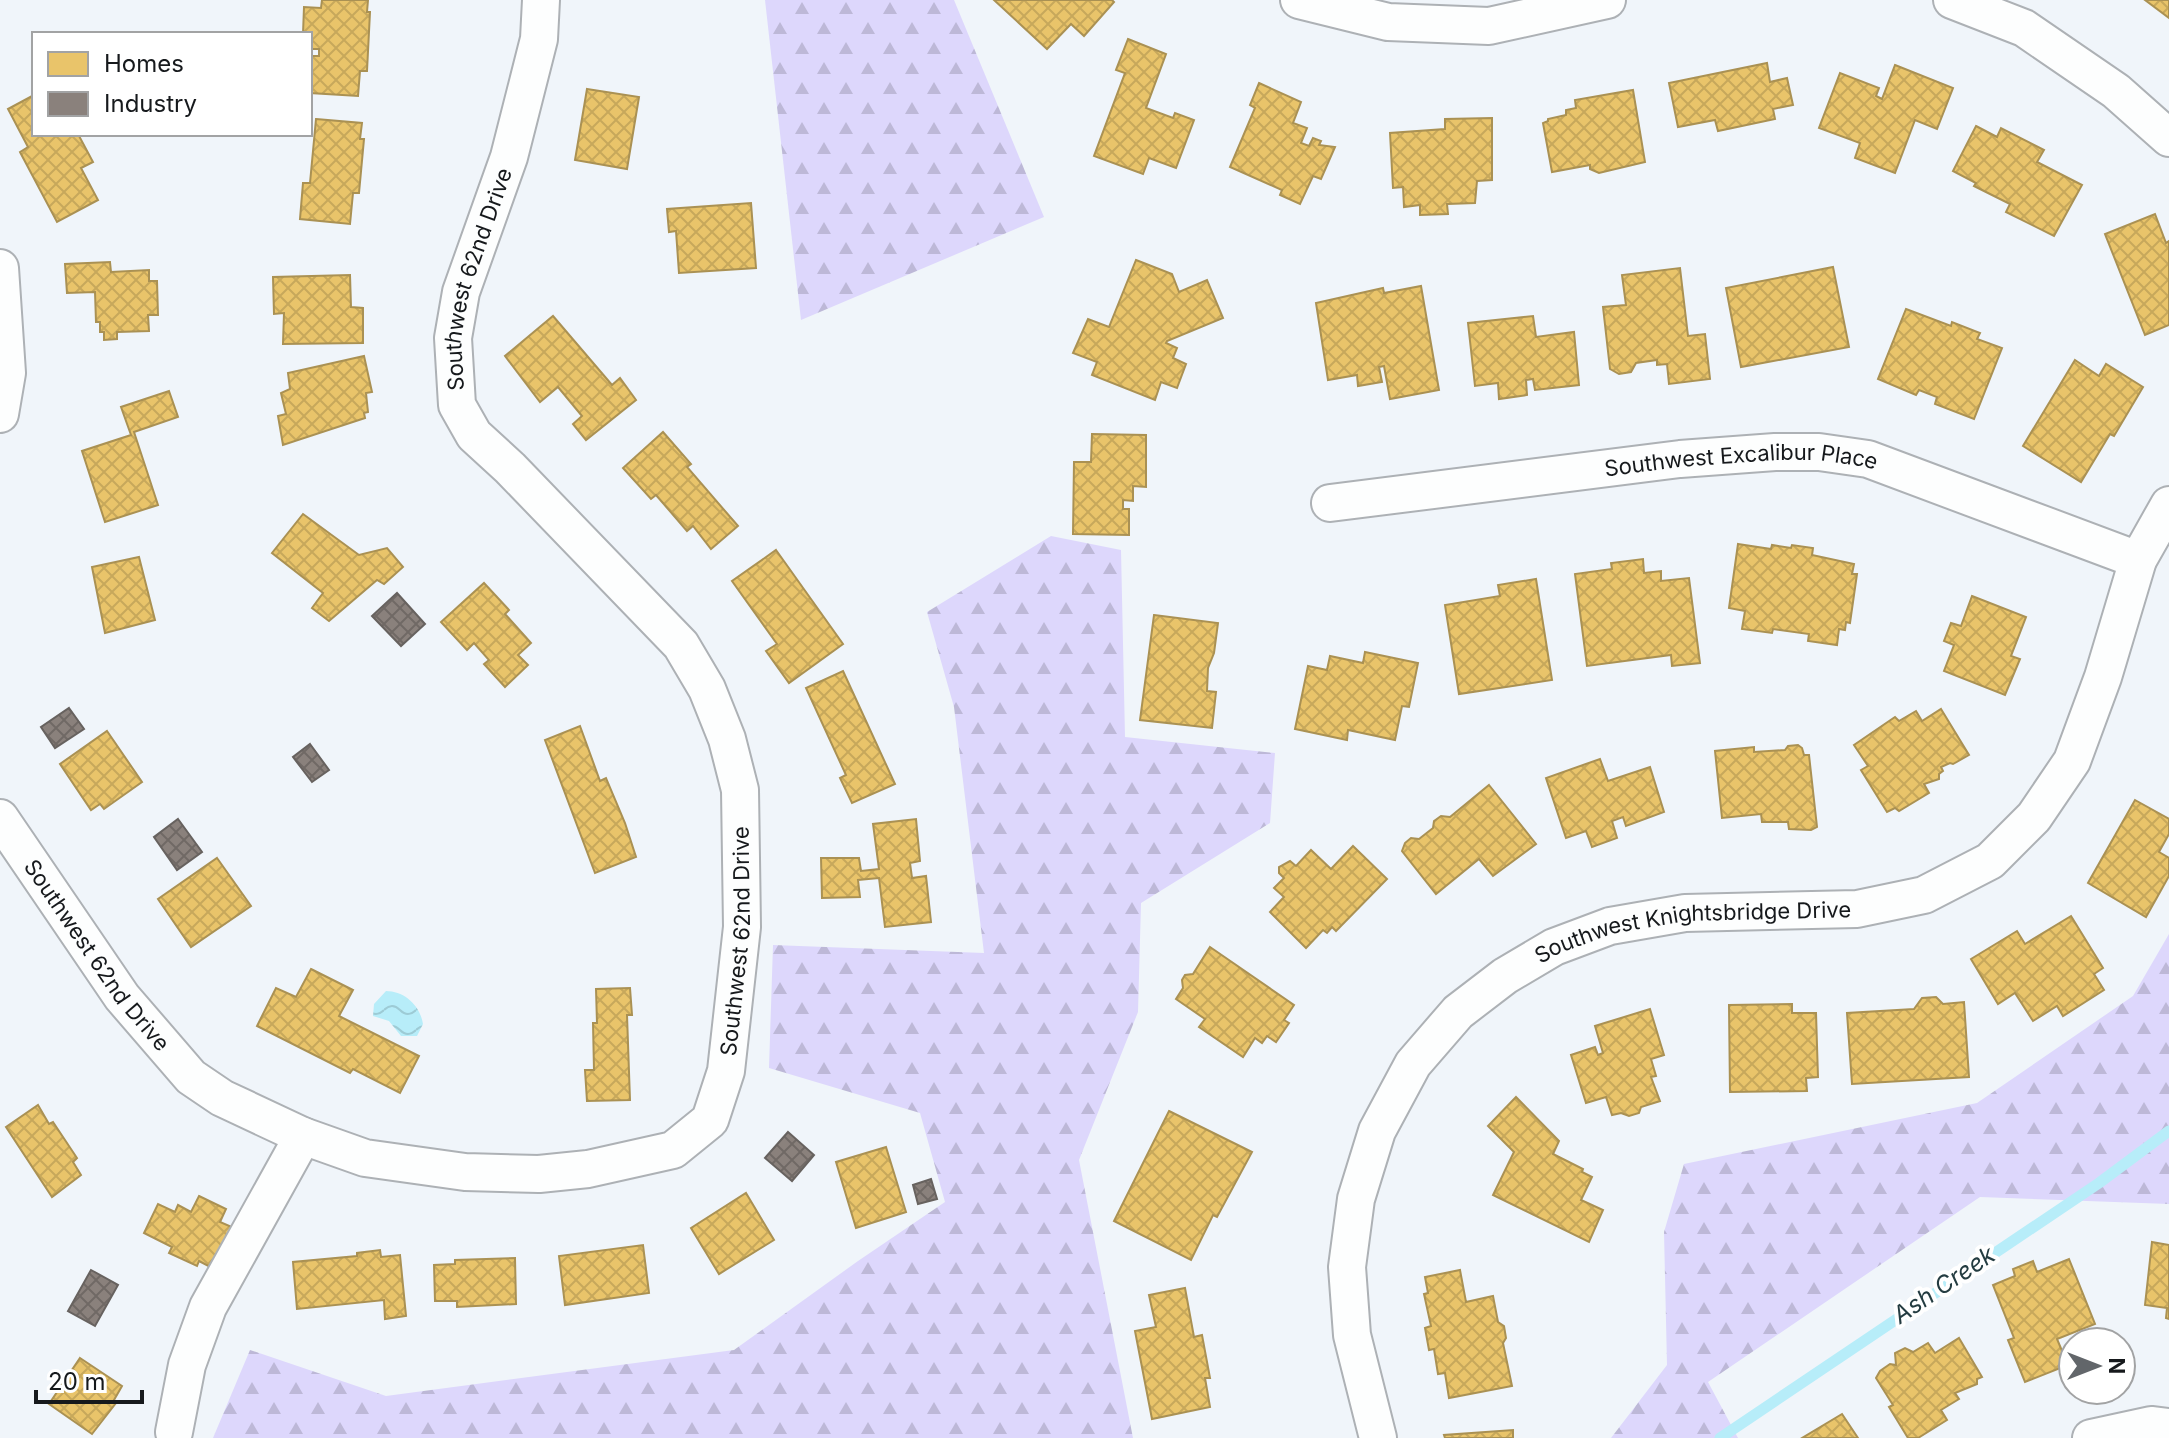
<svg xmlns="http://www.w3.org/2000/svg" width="2169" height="1438" font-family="Inter,sans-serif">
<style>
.forest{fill:url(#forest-firs)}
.water{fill:url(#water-waves)}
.homes{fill:url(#homes-cross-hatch);stroke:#aa9153;stroke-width:2}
.industry{fill:url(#industry-cross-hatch);stroke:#67625f;stroke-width:2}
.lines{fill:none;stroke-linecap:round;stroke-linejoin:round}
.stream{stroke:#b7edf9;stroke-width:11}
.minor-casing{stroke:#adb1b5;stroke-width:40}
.minor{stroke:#fdfefe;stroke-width:36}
.labels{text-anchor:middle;stroke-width:8;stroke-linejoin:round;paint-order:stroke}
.street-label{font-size:22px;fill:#16191c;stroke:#fff}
.water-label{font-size:24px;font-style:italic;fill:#243c41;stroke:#fff}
</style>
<defs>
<pattern id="forest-firs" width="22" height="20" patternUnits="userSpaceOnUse" patternTransform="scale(2)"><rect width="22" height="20" fill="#ddd7fc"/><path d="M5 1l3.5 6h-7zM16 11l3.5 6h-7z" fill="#bdb8d7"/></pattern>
<pattern id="water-waves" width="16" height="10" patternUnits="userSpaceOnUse" patternTransform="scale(2)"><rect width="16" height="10" fill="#b7edf9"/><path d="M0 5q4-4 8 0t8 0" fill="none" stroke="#9dcbd5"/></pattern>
<pattern id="homes-cross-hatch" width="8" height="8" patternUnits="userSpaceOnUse" patternTransform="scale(2)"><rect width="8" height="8" fill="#e9c46a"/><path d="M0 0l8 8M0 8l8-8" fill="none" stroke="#c7a85b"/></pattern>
<pattern id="industry-cross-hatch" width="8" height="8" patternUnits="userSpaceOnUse" patternTransform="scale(2)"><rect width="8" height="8" fill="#8a817c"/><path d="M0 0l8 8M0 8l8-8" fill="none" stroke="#706965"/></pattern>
</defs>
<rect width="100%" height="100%" fill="#f0f5fa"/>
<g class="forest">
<polygon points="765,0 954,0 1044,217 801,320"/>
<polygon points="1051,536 1121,550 1125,737 1275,753 1270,823 1141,903 1138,1012 1079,1160 1133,1438 213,1438 250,1350 386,1396 734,1350 858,1261 945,1202 920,1113 769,1068 773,945 984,953 954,707 927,612"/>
<polygon points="2169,934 2169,1204 1980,1197 1708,1382 1738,1438 1611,1438 1667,1365 1664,1232 1684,1164 1977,1103 2133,996"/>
</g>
<path class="water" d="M386 991C404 991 420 1005 423 1024L417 1036H401L389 1021 373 1016 374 1004Z"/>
<g class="homes">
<polygon points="322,0 368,0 367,12 370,12 367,71 360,71 358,96 310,93 310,56 319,56 319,49 310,49 310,34 303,34 304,7 321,8"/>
<polygon points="994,0 1112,0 1114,2 1084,36 1071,24 1047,49"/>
<polygon points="2145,0 2169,0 2169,18"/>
<polygon points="1128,39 1166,54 1146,108 1173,118 1175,113 1194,120 1176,168 1149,158 1143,174 1094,156 1125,73 1116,70"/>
<polygon points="1767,63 1770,82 1787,78 1793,105 1773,109 1775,119 1718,131 1715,120 1678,127 1669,83"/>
<polygon points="1895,65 1953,88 1937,129 1915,120 1895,173 1855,158 1860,143 1819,128 1840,73 1879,88 1876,96 1882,99"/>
<polygon points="1259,83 1301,102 1293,123 1307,128 1301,143 1309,146 1313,138 1321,141 1319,145 1335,147 1321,179 1313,176 1300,204 1280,195 1282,190 1230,167 1255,108 1250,105"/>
<polygon points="587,89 639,97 627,169 575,160"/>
<polygon points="1633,90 1645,162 1599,173 1590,169 1590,165 1552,172 1543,123 1548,121 1548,119 1566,115 1566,110 1576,108 1575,100"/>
<polygon points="34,95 34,134 78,134 93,162 81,168 98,200 57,222 20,152 28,147 8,109"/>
<polygon points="1492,118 1492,180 1477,181 1475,203 1447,204 1448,214 1420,215 1420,205 1404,207 1403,187 1393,188 1390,133 1445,129 1445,119"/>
<polygon points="316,119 362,123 360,139 364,139 359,193 353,193 350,224 300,219 303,183 310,183"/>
<polygon points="1976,126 1997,137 2001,128 2044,150 2037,162 2082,185 2054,236 2006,212 2010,204 1974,186 1976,183 1953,171"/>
<polygon points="751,203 756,268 679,273 676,231 669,232 667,209"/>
<polygon points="2155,214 2166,243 2169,241 2169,325 2145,335 2105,234"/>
<polygon points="1136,260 1172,274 1179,292 1207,280 1223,318 1167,341 1166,343 1177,348 1173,358 1186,364 1177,388 1161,382 1155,400 1092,375 1097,362 1073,353 1088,319 1109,327"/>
<polygon points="110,262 111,272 149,270 149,281 157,281 158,315 148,315 149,331 117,332 117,339 104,340 104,332 100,332 100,322 96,322 95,292 67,293 65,264"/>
<polygon points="1833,267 1849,347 1741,367 1726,288"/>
<polygon points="1680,268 1688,336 1705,334 1710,379 1669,384 1667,364 1657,365 1657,360 1636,363 1631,372 1619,374 1610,369 1603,307 1626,305 1622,275"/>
<polygon points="350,275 351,307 363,308 363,343 283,344 284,313 274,314 273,277"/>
<polygon points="1421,286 1439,390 1390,399 1384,366 1379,367 1382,382 1358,386 1357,375 1328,380 1316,303 1383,288 1384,293"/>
<polygon points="1906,309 1951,326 1952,322 1980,333 1977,339 2002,348 1974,419 1935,404 1937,397 1919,390 1916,395 1878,379"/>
<polygon points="553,316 612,385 620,378 636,400 586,440 573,424 582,416 558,387 540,402 505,356"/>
<polygon points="1533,316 1536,337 1574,332 1579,385 1535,390 1533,379 1526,380 1527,395 1499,399 1498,383 1475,386 1468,323"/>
<polygon points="364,356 372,392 366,393 368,412 364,413 365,418 283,445 278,416 286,414 281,393 290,389 288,373"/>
<polygon points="2075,360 2099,376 2106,364 2143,387 2114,436 2110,434 2081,482 2023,446"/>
<polygon points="169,391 178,417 134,432 158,505 105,522 82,451 131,435 121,407"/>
<polygon points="663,432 691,464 687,467 738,526 711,549 693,526 687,531 656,495 651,499 623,468"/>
<polygon points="1092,434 1146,435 1146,487 1133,486 1133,501 1123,500 1123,509 1129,509 1129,535 1073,534 1074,462 1091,462"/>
<polygon points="303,514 359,555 387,548 403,567 384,584 377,580 329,621 312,608 323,593 272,553"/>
<polygon points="1738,544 1771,549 1772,545 1791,548 1792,545 1813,548 1812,555 1854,564 1852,574 1857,574 1850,623 1846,622 1845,630 1839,629 1837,645 1808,641 1809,634 1773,629 1772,633 1742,629 1745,611 1729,608"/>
<polygon points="776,550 843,644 789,683 766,651 777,644 732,581"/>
<polygon points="139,557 155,620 105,633 92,567"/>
<polygon points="1643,559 1644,573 1661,571 1661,581 1689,578 1700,663 1672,666 1671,655 1587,666 1575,574 1612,569 1611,563"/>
<polygon points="1536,579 1552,680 1459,694 1445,605 1500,596 1498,585"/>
<polygon points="484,583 509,610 505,614 531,643 518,655 528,665 505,687 484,664 489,660 474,643 467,650 441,622"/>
<polygon points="1972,596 2026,617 2011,656 2020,659 2005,695 1944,671 1954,645 1944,641 1951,623 1961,626"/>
<polygon points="1154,615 1218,623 1214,653 1208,668 1207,691 1216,692 1212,728 1140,720"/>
<polygon points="1365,652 1418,663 1409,707 1402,706 1395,740 1348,730 1347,740 1295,729 1308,666 1327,670 1330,656 1363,663"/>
<polygon points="843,671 895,784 852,803 840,778 846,775 806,688"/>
<polygon points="1941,709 1969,755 1953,764 1950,763 1941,767 1943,771 1939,774 1939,779 1924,784 1929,793 1899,811 1895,808 1887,812 1861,770 1868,766 1854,745 1895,717 1899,721 1916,711 1922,721"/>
<polygon points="580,726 600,781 606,778 625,823 636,857 595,873 545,740"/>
<polygon points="107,731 142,782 104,809 100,804 91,810 60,764"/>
<polygon points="1798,745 1802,748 1804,755 1809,755 1817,827 1811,830 1789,829 1788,822 1762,822 1761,814 1722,818 1715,751 1754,747 1754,752 1785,750 1788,746"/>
<polygon points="1600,759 1608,781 1650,767 1664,812 1626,826 1623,817 1612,821 1617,838 1592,847 1586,831 1566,838 1546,778"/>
<polygon points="1489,785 1536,844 1493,876 1479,859 1436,894 1402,851 1405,843 1411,838 1419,839 1433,828 1434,821 1441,816 1450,817"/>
<polygon points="2135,800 2169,819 2169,834 2159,852 2169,858 2169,876 2146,917 2088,883"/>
<polygon points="916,819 920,861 910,863 912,878 926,876 931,922 885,927 879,878 858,880 860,897 822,898 821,858 859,858 861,871 879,869 873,824"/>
<polygon points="1353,846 1387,879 1336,931 1332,927 1327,933 1323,930 1306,948 1270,912 1284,897 1274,888 1284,878 1279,873 1279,867 1290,861 1296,866 1311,850 1331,869"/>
<polygon points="217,858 251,906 191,947 158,899"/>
<polygon points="2071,916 2103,968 2094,974 2104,990 2063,1016 2057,1006 2033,1021 2015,993 1998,1004 1971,959 2017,931 2025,944"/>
<polygon points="1210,947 1294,1005 1284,1020 1289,1023 1276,1042 1267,1036 1262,1043 1255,1038 1243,1057 1199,1027 1205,1019 1176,999 1183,988 1182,980 1185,975 1193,974"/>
<polygon points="311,969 353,990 339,1016 419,1056 400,1093 353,1069 350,1073 257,1026 276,988 296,997"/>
<polygon points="630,988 632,1015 627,1015 630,1100 587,1101 585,1070 594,1070 593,1023 597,1023 596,989"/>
<polygon points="1936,997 1943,1004 1964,1002 1969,1077 1852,1084 1847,1013 1914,1009 1922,998"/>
<polygon points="1792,1004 1792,1013 1816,1013 1818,1077 1806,1078 1807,1091 1730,1092 1729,1005"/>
<polygon points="1650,1009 1664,1055 1651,1059 1656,1076 1651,1077 1660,1101 1641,1107 1639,1113 1629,1116 1621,1113 1612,1115 1606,1097 1586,1103 1571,1055 1595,1047 1598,1055 1603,1053 1595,1026"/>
<polygon points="1516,1097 1559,1141 1553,1154 1583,1169 1582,1172 1592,1177 1581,1200 1603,1210 1589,1242 1493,1195 1514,1152 1488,1126"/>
<polygon points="38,1105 49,1124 53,1122 77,1158 73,1162 81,1175 52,1197 6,1127"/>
<polygon points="1169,1111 1252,1152 1217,1217 1213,1215 1191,1260 1114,1221"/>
<polygon points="886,1147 906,1212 856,1228 836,1162"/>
<polygon points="746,1193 774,1240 719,1274 691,1228"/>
<polygon points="199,1196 226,1209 220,1222 234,1228 214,1269 199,1261 197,1266 169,1253 172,1247 144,1233 158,1204 175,1212 178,1205 191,1212"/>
<polygon points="2152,1242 2169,1245 2169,1319 2166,1318 2167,1308 2145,1305"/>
<polygon points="643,1245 649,1293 565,1305 559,1256"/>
<polygon points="380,1250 381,1257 400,1255 406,1316 385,1319 384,1300 297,1309 293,1262 357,1256 357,1253"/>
<polygon points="515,1258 516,1304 457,1307 457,1301 435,1301 434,1265 455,1264 455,1260"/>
<polygon points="2069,1259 2095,1324 2057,1339 2068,1365 2025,1382 2008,1340 2014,1338 1993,1285 2015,1276 2013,1269 2033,1261 2037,1272"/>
<polygon points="1460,1270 1466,1302 1493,1296 1498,1322 1504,1326 1506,1338 1503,1343 1512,1386 1449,1398 1445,1373 1438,1374 1434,1349 1429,1350 1425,1328 1431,1326 1424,1294 1428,1293 1425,1277"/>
<polygon points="1185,1288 1194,1337 1202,1335 1210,1378 1205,1378 1210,1407 1152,1419 1135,1331 1156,1327 1149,1295"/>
<polygon points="1959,1338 1982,1377 1977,1379 1977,1384 1955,1393 1959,1399 1941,1410 1947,1420 1918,1438 1908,1438 1889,1407 1893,1405 1876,1378 1880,1371 1890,1364 1896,1365 1895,1353 1905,1348 1913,1352 1928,1343 1935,1353"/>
<polygon points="80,1358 122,1386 114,1400 116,1403 92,1434 49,1404"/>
<polygon points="1842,1414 1858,1438 1802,1438"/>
<polygon points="1513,1430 1513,1438 1445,1438 1444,1435"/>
</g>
<g class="industry">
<polygon points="397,593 425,624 401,646 372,616"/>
<polygon points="69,708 84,729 55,748 41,727"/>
<polygon points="310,744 329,770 312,782 293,757"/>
<polygon points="178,819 202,852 177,870 154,837"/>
<polygon points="788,1132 814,1155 792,1181 765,1158"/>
<polygon points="931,1179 937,1199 918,1204 913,1185"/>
<polygon points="91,1270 118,1285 95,1326 68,1311"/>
</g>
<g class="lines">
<polyline class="stream" points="1720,1438 2099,1183 2169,1131"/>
<g class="minor-casing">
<g id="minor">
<polyline points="1299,0 1388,22 1489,26 1607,0"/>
<polyline points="1952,0 2024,28 2116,91 2169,138"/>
<polyline points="0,268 7,373 0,414"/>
<path id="s1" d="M1330 503 1680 459 1775 452H1819L1868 459 2138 560"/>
<path id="s2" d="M0 818 122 997 191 1077 222 1098 303 1136 365 1158 465 1172 539 1174 588 1169 673 1150 710 1120 726 1071 742 927 740 790 727 739 707 689 681 645 510 468 474 435 457 405 453 338 461 292 509 157 539 39 541 0"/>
<polyline points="174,1432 187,1365 208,1307 303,1136"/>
<path id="s3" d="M1378 1438 1352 1335 1347 1267 1356 1199 1377 1131 1413 1064 1458 1012 1505 976 1554 947 1610 926 1685 913 1857 909 1924 895 1990 861 2034 817 2072 761 2103 677 2138 560 2169 505"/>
<polyline points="2091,1438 2151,1425 2169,1427"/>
</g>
</g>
<use href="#minor" class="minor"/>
</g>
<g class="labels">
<g class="street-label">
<text dy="8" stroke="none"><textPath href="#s2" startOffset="1824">Southwest 62nd Drive</textPath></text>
<text dy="8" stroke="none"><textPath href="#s1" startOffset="414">Southwest Excalibur Place</textPath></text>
<text dy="8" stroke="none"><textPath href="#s3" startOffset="716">Southwest Knightsbridge Drive</textPath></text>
<text dy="8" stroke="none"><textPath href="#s2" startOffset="1056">Southwest 62nd Drive</textPath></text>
<text dy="8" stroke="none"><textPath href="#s2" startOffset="168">Southwest 62nd Drive</textPath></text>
</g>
<g class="water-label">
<text transform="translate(1944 1285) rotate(-34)" y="8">Ash Creek</text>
</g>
</g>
<rect x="32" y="32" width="280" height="104" fill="#ffffff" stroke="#a2a3a4" stroke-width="2"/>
<rect x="48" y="52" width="40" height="24" fill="#e9c46a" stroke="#a2a3a4" stroke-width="2"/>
<text x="104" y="72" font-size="24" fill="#16191c">Homes</text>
<rect x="48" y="92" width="40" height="24" fill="#8a817c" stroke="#a2a3a4" stroke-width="2"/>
<text x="104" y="112" font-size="24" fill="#16191c">Industry</text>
<g transform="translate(2097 1366) rotate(90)"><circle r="38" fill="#ffffff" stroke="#a2a3a4" stroke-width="2"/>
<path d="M0-6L14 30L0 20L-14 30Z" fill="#62666a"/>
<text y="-12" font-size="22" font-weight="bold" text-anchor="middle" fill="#16191c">N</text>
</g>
<path d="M36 1390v12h106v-12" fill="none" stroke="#16191c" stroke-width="4"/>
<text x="48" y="1390" font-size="24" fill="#16191c" stroke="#ffffff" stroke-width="6" paint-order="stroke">20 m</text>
</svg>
